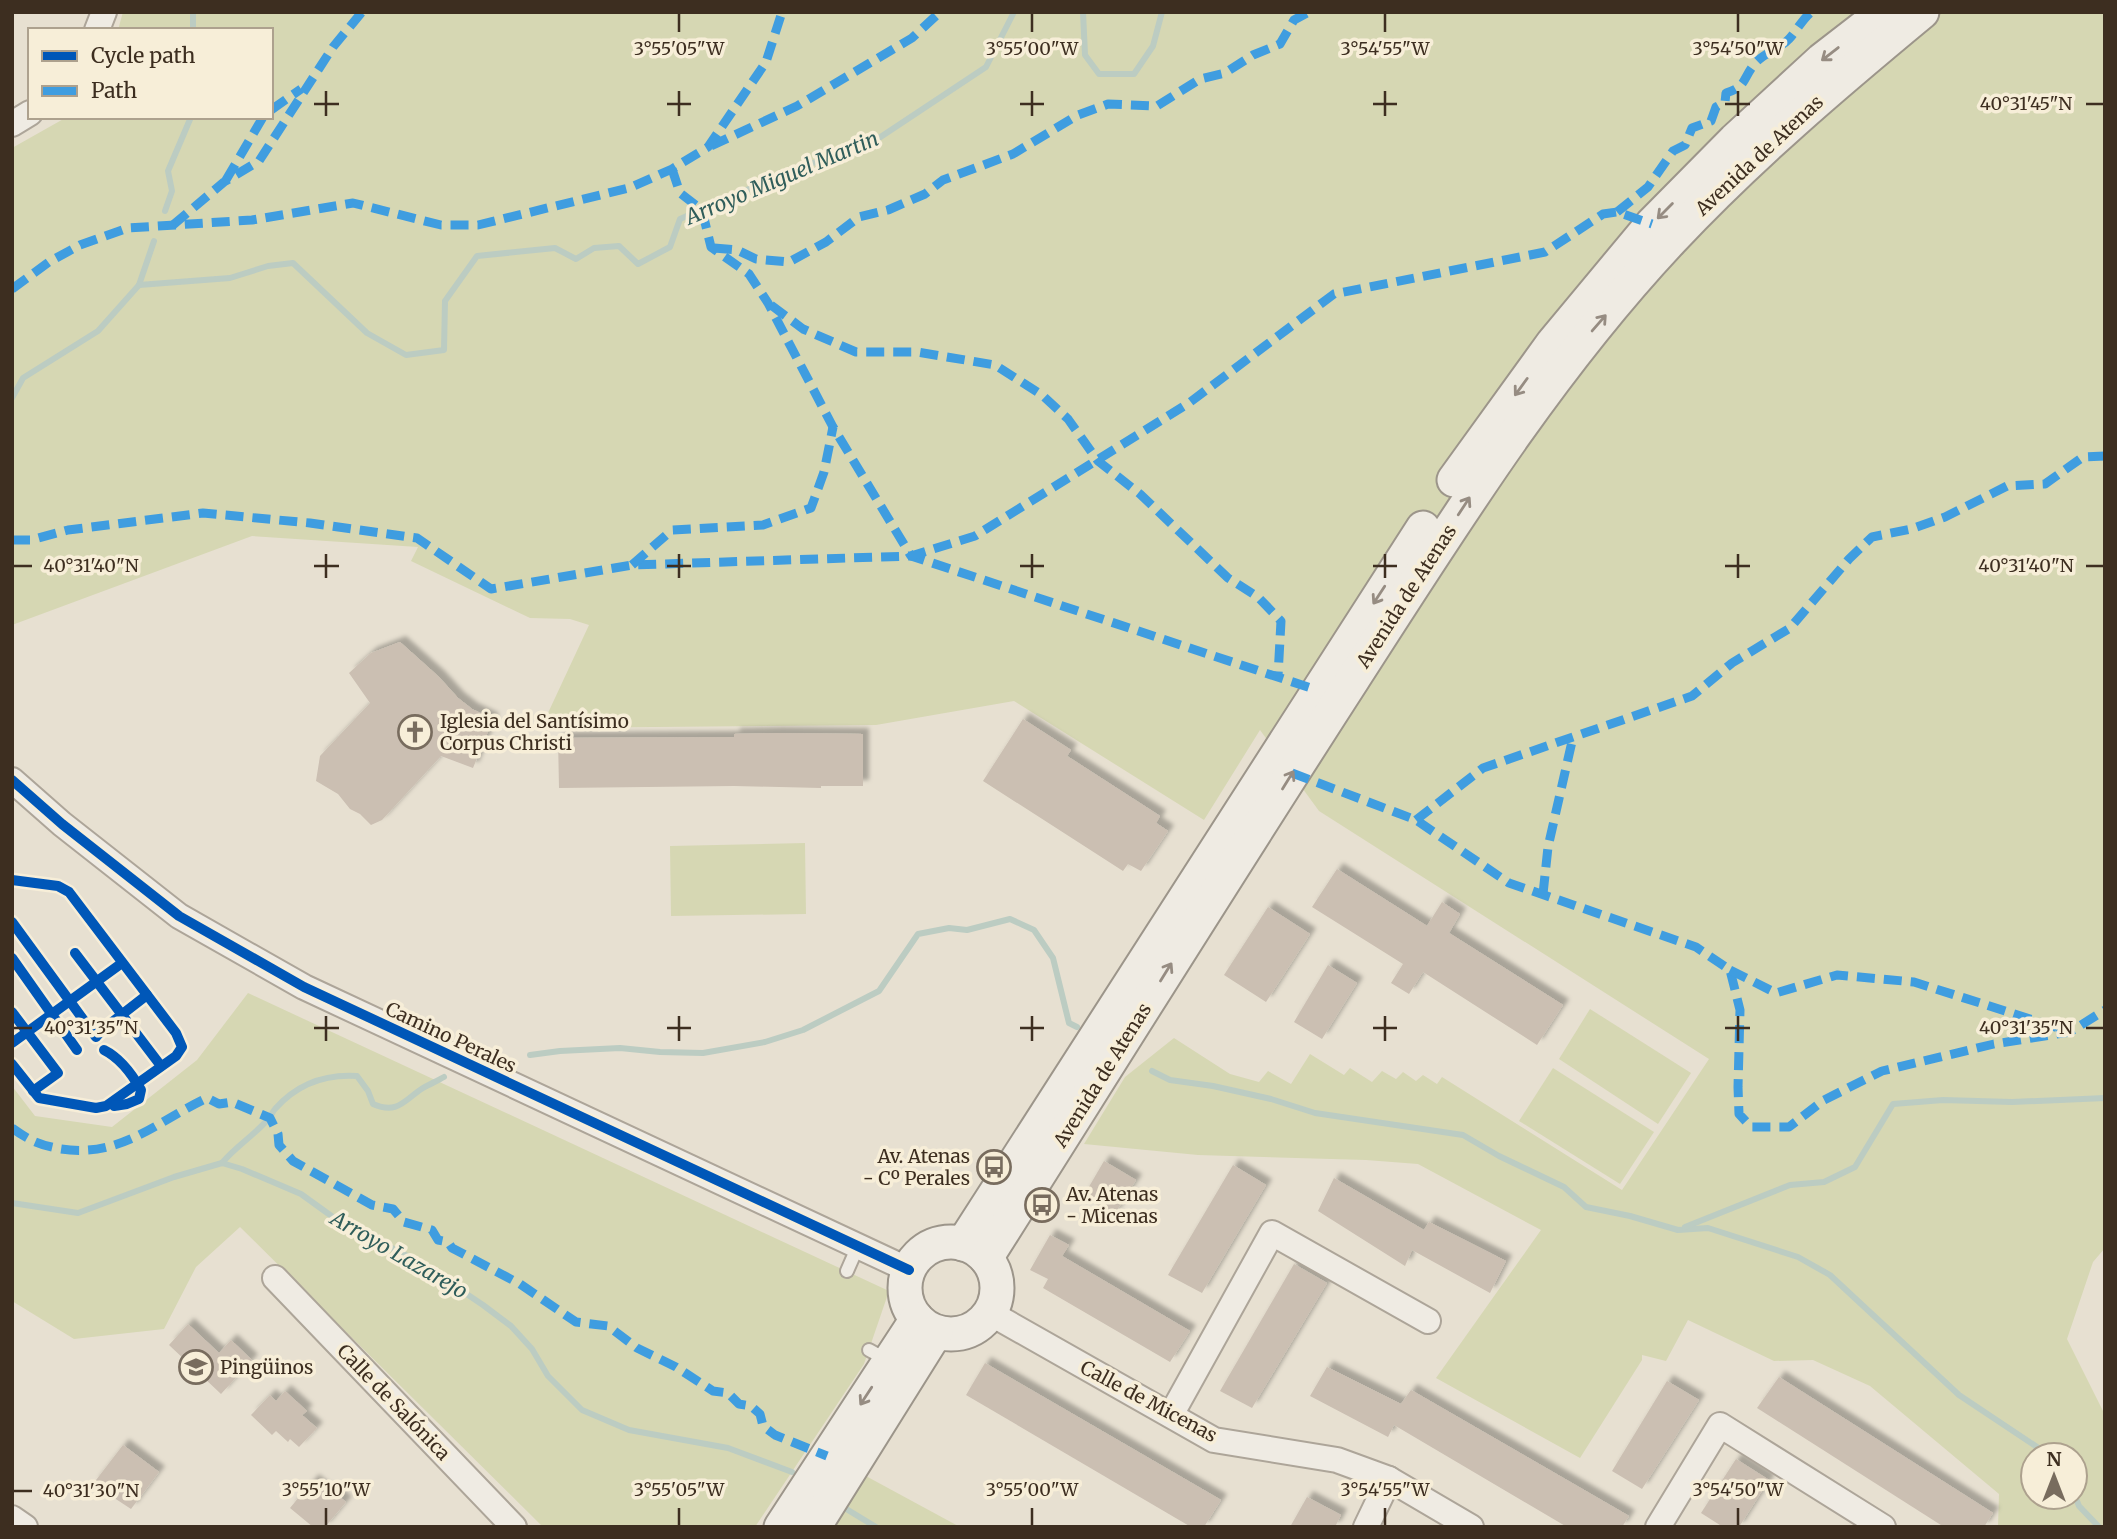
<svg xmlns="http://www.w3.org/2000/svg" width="2117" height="1539" font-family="Merriweather,serif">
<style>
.green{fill:#d6d7b3;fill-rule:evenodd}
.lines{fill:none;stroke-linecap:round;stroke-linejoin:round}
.stream{stroke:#bcccc2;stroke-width:6}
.building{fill:#cbbfb2;filter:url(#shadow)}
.lane-casing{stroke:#ada599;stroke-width:16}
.street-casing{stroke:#ada599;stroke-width:28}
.secondary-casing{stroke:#9c958a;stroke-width:37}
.lane{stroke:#efebe3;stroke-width:12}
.street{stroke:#efebe3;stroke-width:24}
.secondary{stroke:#efebe3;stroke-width:33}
.quiet{stroke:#3f9de0;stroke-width:9;stroke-dasharray:18 9;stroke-linecap:butt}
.cycleway-casing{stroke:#f7eed8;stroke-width:15}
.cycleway{stroke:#0057b8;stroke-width:10}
.oneway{stroke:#968c82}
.ticks{fill:none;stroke:#3d2e20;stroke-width:2.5}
.labels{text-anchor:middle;stroke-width:7;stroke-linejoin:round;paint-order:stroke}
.street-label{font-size:19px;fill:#3d2e20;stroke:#f7eed8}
.poi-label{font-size:19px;fill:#3d2e20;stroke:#f7eed8;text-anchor:start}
.water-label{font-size:21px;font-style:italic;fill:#2f5d5a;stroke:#f7eed8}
.ticks-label{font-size:18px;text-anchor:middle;fill:#3d2e20;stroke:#f7eed8;stroke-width:7;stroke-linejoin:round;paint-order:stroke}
</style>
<defs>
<filter id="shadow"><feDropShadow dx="6" dy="-6" stdDeviation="2" flood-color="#0004"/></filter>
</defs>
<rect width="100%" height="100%" fill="#e7e0d1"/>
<g class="green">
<path d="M123 12H2105V1248L2093 1262 2067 1339 2105 1415V1527H1998L1999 1494 1870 1386 1813 1360 1774 1361 1688 1320 1666 1361 1642 1355V1360L1580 1458 1436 1378 1541 1230 1418 1164 1366 1160 1198 1155 1084 1144 1125 1077 1174 1038 1230 1074 1259 1082 1268 1071 1291 1084 1310 1054 1344 1075 1350 1068 1372 1082 1382 1071 1396 1079 1403 1072 1416 1081 1423 1075 1437 1084 1442 1077 1622 1190 1709 1059 1319 811 1260 730 1204 820 1014 701 876 725 541 728 589 625 570 619 530 618 411 561 418 547 252 536 12 625V148L67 117H271V30H118ZM2033 1455H2075V1497H2033Z"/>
<polygon points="805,843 806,914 671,916 670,846"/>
<polygon points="248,993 889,1291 864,1364 755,1527 543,1527 240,1227 196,1267 164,1329 74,1339 12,1301 12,1086 35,1116 112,1127 197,1060"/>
<polygon points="1590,1009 1691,1073 1658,1124 1559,1059"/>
<polygon points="1553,1068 1654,1132 1620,1184 1519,1121"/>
<polygon points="864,1475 960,1527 832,1527"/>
</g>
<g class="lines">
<g class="stream">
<polyline points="193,12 193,30"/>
<polyline points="1083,12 1085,55 1099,74 1134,74 1153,46 1162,12"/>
<polyline points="165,211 172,191 168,171 191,117"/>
<polyline points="139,285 154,241"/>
<polyline points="12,398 23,378 98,331 139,285 230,278 268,266 293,263 367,333 406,355 444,350 445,301 477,256 555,248 576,259 594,248 619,246 638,264 670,247 680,219 779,176 879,138 986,67 1014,12"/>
<polyline points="530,1055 560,1051 620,1048 660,1052 703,1053 765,1042 803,1030 879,991 918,934 949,928 967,930 1010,919 1034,930 1053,958 1069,1023 1077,1027"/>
<polyline points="1152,1071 1170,1080 1213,1086 1271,1099 1315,1113 1463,1135 1499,1156 1564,1187 1586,1207 1630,1216 1678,1230 1708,1228 1798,1257 1830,1275 1959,1395 2037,1447 2045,1455"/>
<path d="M222 1163C236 1146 255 1135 269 1118 271 1116 273 1111 275 1109 297 1084 324 1074 357 1076L368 1091 373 1104C398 1115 404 1100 423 1088 430 1084 437 1081 444 1077"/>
<polyline points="12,1203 78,1213 174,1177 222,1163 242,1169 301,1194 337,1220 419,1262 483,1305 511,1326 532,1349 548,1376 582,1410 629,1430 728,1448 792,1472"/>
<polyline points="1685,1227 1790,1185 1824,1182 1855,1167 1893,1104 1943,1100 2012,1102 2105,1098"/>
<polyline points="2075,1496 2079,1506 2099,1527"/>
<polyline points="843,1507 876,1527"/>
</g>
</g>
<g class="building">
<polygon points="400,642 439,677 458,698 472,709 493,719 473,768 441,756 382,820 371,825 360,814 350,809 338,794 316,781 320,756 370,703 349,673 371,653"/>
<polygon points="1023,719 1071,750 1067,756 1160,816 1156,823 1168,831 1141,871 1128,864 1123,871 983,781"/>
<polygon points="776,733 863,734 863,786 821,786 821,788 734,786 559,788 558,738 734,737 734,734"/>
<polygon points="1337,869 1427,926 1442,902 1460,914 1449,933 1563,1005 1537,1045 1423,972 1409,994 1391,983 1403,964 1312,907"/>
<polygon points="1268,907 1310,934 1266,1002 1224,975"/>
<polygon points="1328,965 1357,983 1322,1039 1294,1022"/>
<polygon points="1104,1161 1136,1180 1114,1215 1083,1197"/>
<polygon points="1233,1165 1266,1185 1202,1293 1168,1275"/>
<polygon points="1334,1178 1424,1230 1429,1222 1506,1261 1490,1293 1412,1250 1405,1266 1318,1211"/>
<polygon points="1050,1235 1069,1245 1062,1256 1190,1331 1170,1362 1043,1288 1048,1279 1030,1270"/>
<polygon points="1294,1264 1327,1283 1252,1408 1220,1391"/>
<polygon points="188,1324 219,1353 231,1340 252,1360 221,1394 169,1345"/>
<polygon points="985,1363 1221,1500 1204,1527 1191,1527 966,1395"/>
<polygon points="1327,1367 1401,1404 1411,1390 1629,1516 1622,1527 1567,1527 1394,1425 1388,1437 1310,1396"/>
<polygon points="1779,1377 1993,1513 1984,1527 1944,1527 1757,1408"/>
<polygon points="1667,1381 1699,1400 1642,1489 1612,1471"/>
<polygon points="285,1391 307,1411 302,1415 317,1428 299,1447 290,1439 288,1442 276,1431 272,1435 251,1415 270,1395 276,1401"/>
<polygon points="123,1445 159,1472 131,1509 93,1484"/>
<polygon points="1736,1459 1769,1480 1739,1527 1723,1527 1701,1513"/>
<polygon points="313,1480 330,1494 332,1491 346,1502 325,1527 313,1527 290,1508"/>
<polygon points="1307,1497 1341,1515 1335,1527 1290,1527"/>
</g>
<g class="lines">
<g class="lane-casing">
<g id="lane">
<polyline points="847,1271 858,1246"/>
<polyline points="869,1350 889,1361"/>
</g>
</g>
<g class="street-casing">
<g id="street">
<polyline points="97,30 104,12"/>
<polyline points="12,124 30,113"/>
<polyline points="12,780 62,824 179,916 304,987 909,1270"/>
<polyline points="275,1278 514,1527"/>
<polyline points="990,1313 1214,1440 1337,1460 1389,1479 1471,1527"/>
<polyline points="1171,1415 1272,1233 1428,1321"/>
<polyline points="12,1518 25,1527"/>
<polyline points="1366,1527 1389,1479"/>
<polyline points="1658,1527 1720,1425 1883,1527"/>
</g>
</g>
<g class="secondary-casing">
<g id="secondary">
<polyline points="1454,480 1553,343 1652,224 1735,140 1822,60 1884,12"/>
<circle cx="951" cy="1288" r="46"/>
<polyline points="963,1244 1423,528"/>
<path d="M986 1258C1108 1065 1229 871 1353 679 1451 527 1547 372 1671 240 1749 157 1835 84 1922 12"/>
<polyline points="781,1527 917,1319"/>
<polyline points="814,1527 936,1332"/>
</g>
</g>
<use href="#lane" class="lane"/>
<use href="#street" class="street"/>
<use href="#secondary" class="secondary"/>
<g class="quiet">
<polyline points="271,110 301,89"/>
<polyline points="711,146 797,106 912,38 940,12"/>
<polyline points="672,169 680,193 702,210 711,247 749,274 768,303 833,427 911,556 1317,690"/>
<polyline points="226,180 263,117"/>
<path d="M1617 212 1648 187 1673 151 1685 145 1692 128 1711 121 1716 107 1725 102 1726 93C1746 87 1743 79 1753 66 1762 53 1780 49 1789 39 1797 30 1802 20 1811 12"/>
<polyline points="173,225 224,182 259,161 333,47 362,12"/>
<polyline points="714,248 737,250 756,259 789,262 826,242 859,217 888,210 925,194 943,180 1013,154 1078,115 1108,104 1157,106 1200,79 1225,73 1253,55 1280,44 1294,20 1309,12"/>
<polyline points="12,289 49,262 80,245 128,228 252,220 353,203 441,225 478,225 629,188 672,169 708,147 766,62 782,12"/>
<polyline points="771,305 803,329 856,352 917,352 995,365 1042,395 1068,419 1098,461 1140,494 1228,578 1258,597 1281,621 1278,676"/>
<polyline points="12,540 31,540 68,530 203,513 310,523 417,538 491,589 632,565 911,556 975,536 1189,403 1334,294 1545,252 1603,214 1617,212 1652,224"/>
<polyline points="632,565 672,530 763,525 811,508 824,472 833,427"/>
<polyline points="1292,773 1416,820 1509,883 1696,947 1730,970 1740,1010 1738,1087 1739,1114 1751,1127 1789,1127 1824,1100 1882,1071 1994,1044 2070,1032 2105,1010"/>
<polyline points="1416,820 1483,768 1692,696 1732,663 1790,628 1849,559 1872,537 1911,529 1945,517 2007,486 2045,484 2083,457 2105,456"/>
<polyline points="1543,894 1548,847 1573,737"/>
<polyline points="1730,970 1776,993 1837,975 1914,982 2068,1031"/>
<path d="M12 1128C30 1141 40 1145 61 1149 121 1158 156 1122 207 1098L219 1104 232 1102 270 1118 278 1134 279 1145 293 1161 372 1205 393 1209 404 1222 432 1230 438 1240 448 1242 452 1248 520 1284 576 1322 608 1326 637 1348 676 1367 713 1391 728 1393 739 1404 751 1406 760 1414 763 1426 775 1435 827 1456"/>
</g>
<g class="cycleway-casing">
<g id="cycleway">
<polyline points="12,780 62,824 179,916 304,987 909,1270"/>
<polyline points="12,880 58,886 69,892 176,1033 182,1047 176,1056 106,1106 96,1108 39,1098 12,1064"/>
<polyline points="12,922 96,1037 102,1030 147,995"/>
<polyline points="75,953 161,1066"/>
<polyline points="12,958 77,1050"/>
<polyline points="12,1012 58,1073 33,1091"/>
<polyline points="12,1043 122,963"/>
<path d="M104 1050C120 1058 132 1074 141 1090L139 1099 127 1104 114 1106"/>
</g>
</g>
<use href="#cycleway" class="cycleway"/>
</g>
<defs><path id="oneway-shaft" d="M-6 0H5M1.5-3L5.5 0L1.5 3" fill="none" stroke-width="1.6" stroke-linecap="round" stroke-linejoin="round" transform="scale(1.75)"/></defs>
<g class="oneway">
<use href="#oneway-shaft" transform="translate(1830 54) rotate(142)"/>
<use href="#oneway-shaft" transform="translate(1665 211) rotate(135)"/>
<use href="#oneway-shaft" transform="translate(1599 323) rotate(-49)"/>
<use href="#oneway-shaft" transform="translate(1521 387) rotate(126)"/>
<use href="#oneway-shaft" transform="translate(1464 506) rotate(-57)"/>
<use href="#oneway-shaft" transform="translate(1379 595) rotate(123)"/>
<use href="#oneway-shaft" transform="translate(1288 780) rotate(-58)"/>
<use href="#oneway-shaft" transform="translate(1166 972) rotate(-58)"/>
<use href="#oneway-shaft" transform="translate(866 1396) rotate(123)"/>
</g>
<path class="ticks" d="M679 14V32M1032 14V32M1385 14V32M1738 14V32M326 91V116M679 91V116M1032 91V116M1385 91V116M1738 91V116M314 104H339M667 104H691M1020 104H1044M1373 104H1397M1725 104H1750M2086 104H2103M326 554V578M679 554V578M1032 554V578M1385 554V578M1738 554V578M14 566H32M314 566H339M667 566H691M1020 566H1044M1373 566H1397M1725 566H1750M2086 566H2103M326 1016V1041M679 1016V1041M1032 1016V1041M1385 1016V1041M1738 1016V1041M14 1028H32M314 1028H339M667 1028H691M1020 1028H1044M1373 1028H1397M1725 1028H1750M2086 1028H2103M14 1491H32M326 1508V1525M679 1508V1525M1032 1508V1525M1385 1508V1525M1738 1508V1525"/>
<defs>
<g id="church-ring" transform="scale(1.75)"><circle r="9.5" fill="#f7eed8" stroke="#786c5e" stroke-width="1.5"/><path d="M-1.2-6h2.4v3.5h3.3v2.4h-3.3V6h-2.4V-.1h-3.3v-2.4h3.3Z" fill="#786c5e"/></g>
<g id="bus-ring" transform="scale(1.75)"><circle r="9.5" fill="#f7eed8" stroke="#786c5e" stroke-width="1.5"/><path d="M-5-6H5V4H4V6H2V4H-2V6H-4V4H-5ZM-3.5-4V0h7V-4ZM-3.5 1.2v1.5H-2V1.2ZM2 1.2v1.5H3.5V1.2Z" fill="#786c5e"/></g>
<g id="school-ring" transform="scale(1.75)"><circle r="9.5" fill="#f7eed8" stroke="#786c5e" stroke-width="1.5"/><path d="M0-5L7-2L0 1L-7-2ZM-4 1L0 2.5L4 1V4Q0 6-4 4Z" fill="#786c5e"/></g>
</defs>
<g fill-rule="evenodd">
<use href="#church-ring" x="415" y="732"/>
<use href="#bus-ring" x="994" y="1167"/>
<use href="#bus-ring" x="1042" y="1205"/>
<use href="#school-ring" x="196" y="1367"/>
</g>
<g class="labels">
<g class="street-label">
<text transform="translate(1759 155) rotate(-43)" y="7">Avenida de Atenas</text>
<text transform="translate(1406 596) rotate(-57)" y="7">Avenida de Atenas</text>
<text transform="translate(451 1037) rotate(25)" y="7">Camino Perales</text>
<text transform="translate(1102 1075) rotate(-58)" y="7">Avenida de Atenas</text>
<text transform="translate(1149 1401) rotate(28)" y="7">Calle de Micenas</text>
<text transform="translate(394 1402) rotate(46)" y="7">Calle de Salónica</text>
</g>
<g class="poi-label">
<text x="440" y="728">Iglesia del Santísimo<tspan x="440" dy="22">Corpus Christi</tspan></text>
<text x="970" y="1163" text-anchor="end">Av. Atenas<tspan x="970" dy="22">- Cº Perales</tspan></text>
<text x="1066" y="1201">Av. Atenas<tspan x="1066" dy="22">- Micenas</tspan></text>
<text x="220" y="1374">Pingüinos</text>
</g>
<g class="water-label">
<text transform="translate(782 178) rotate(-23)" y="7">Arroyo Miguel Martin</text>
<text transform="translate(399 1255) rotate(30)" y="7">Arroyo Lazarejo</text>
</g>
</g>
<g class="ticks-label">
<text x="679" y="55">3°55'05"W</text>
<text x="1032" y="55">3°55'00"W</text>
<text x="1385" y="55">3°54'55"W</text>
<text x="1738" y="55">3°54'50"W</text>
<text x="2026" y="110">40°31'45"N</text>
<text x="91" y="572">40°31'40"N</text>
<text x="2026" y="572">40°31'40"N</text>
<text x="91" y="1034">40°31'35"N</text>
<text x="2026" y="1034">40°31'35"N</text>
<text x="326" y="1496">3°55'10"W</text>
<text x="679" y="1496">3°55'05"W</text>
<text x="1032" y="1496">3°55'00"W</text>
<text x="1385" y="1496">3°54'55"W</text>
<text x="1738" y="1496">3°54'50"W</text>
<text x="91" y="1497">40°31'30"N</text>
</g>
<rect width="2117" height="1539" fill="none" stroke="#3d2e20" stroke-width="28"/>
<rect x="28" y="28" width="245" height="91" fill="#f7eed8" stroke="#ada18e" stroke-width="2"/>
<rect x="42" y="51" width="35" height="10" fill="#0057b8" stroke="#ada18e" stroke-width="2"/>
<text x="91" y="63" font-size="21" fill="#3d2e20">Cycle path</text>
<rect x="42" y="86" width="35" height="10" fill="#3f9de0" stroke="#ada18e" stroke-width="2"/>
<text x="91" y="98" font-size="21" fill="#3d2e20">Path</text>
<g transform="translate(2054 1476)"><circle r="33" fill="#f7eed8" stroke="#ada18e" stroke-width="2"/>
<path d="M0-5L12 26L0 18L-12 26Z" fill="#786c5e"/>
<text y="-10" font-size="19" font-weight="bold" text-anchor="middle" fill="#3d2e20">N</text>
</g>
</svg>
